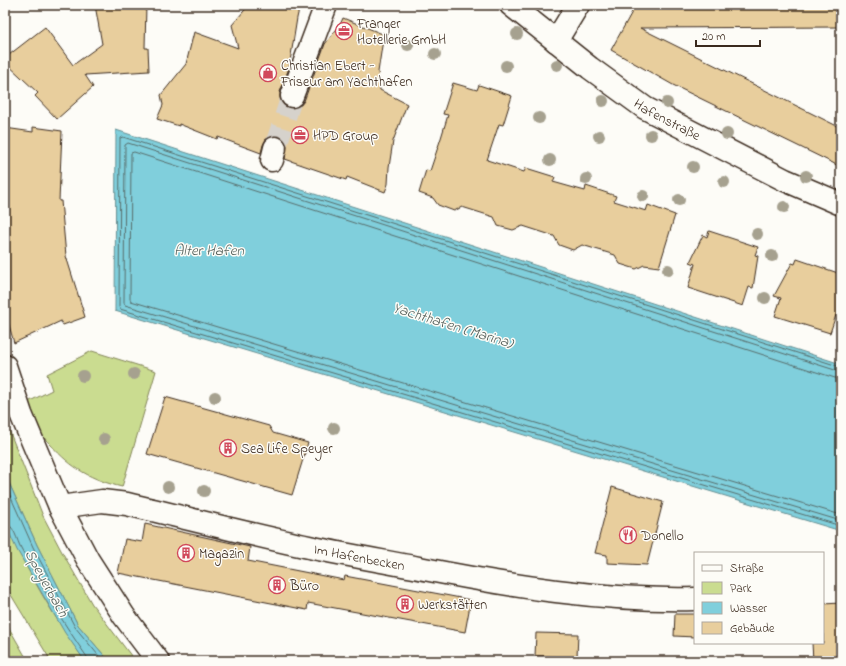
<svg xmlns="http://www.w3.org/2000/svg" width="846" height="666" font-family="'Indie Flower',sans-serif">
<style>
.green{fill:#cadc90;stroke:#828357}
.water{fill:#80cfdc;stroke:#648d90}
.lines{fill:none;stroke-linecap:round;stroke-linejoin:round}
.shore{stroke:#576c6a;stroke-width:1}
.building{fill:#e8ce9d;stroke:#3b2a1e}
.minor-tunnel{stroke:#d6d2cc;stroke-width:22;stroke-dasharray:22 11;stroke-linecap:butt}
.minor-casing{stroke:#3b2a1e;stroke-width:25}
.minor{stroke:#fdfcf7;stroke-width:22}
.tree{fill:#a6a18f}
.labels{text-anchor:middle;stroke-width:3;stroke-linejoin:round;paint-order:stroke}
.poi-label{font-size:14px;fill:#3b2a1e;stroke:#fdfcf7;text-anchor:start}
.street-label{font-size:14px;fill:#3b2a1e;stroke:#fdfcf7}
.water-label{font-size:15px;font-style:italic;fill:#505c57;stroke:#fdfcf7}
</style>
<rect width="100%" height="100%" fill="#fdfcf7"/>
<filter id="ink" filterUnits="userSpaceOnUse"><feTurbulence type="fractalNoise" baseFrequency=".025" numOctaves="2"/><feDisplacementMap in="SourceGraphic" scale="8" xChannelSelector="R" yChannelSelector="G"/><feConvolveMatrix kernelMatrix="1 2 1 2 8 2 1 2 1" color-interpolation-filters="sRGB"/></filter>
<g filter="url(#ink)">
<g class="green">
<path d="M92 351 156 371 122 487C92 480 71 468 51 445 47 441 42 436 39 431 34 422 31 411 28 402L52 390 47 374Z"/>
<polygon points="5,420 43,516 62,552 92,604 135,661 109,661 78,625 37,545 5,474"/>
<path d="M5 524C28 572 54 618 85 661H51L5 585Z"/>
<polygon points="5,621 28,661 5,661"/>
</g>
<g class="water">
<polygon points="116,130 841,364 841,531 115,311"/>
<polygon points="5,474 37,545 78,625 109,661 85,661 65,633 17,550 5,524"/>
</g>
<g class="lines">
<g class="shore">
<polyline points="841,367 123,137 120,138 119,307 120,309 841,526"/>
<polyline points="841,372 128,143 125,145 124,303 125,305 841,521"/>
<polyline points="841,378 835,378 134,152 131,153 130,299 131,301 841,515"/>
<polyline points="5,484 33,547 75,627 103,661"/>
<path d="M5 523C14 524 17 541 21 548 41 586 63 623 87 657L88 661"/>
</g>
</g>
<g class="building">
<polygon points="95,5 146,5 145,48 148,48 149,71 85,75 93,87 57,119 35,96 38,93 5,62 5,58 45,27 73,65 102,44"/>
<polygon points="249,5 300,5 297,18 289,68 280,92 280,98 282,104 288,108 294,108 300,106 304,101 325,44 340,25 343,18 385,35 382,46 378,72 380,90 407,104 393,141 389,167 388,184 385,192 347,177 346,180 285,159 287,145 284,139 278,136 272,136 266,139 263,145 261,153 218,137 217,139 179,124 179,126 157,119 163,105 161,95 186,64 194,32 238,48 232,25"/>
<polygon points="632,5 841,5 841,27 640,28 841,128 841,167 673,85 611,50 632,12"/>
<polygon points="453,83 477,90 479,85 512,96 503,125 499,124 487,160 524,172 526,168 555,177 553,182 585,191 586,186 616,196 614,201 646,211 648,205 675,215 659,267 644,265 636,269 620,264 615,255 582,245 573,250 559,245 554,236 523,226 513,230 498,226 494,217 462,207 454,211 438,205 433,198 419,193 426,170 430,171 441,138 448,115 443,114"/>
<polygon points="33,127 62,131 59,201 61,201 66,256 85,317 63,325 61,321 14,343 5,311 5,128 33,132"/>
<polygon points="709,231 758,247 755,255 758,256 753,288 749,287 743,306 688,288 695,264 690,262 703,235 707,237"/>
<polygon points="797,259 841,274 841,316 836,315 830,333 775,316 781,298 774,296 792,263 795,264"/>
<polygon points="165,397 269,426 273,433 308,443 292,495 147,454"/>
<polygon points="612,487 663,502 647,565 607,563 607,555 595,553"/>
<polygon points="145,524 250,547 248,561 344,580 345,576 471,600 465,632 308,603 307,610 118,573 125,539 142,542"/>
<polygon points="841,603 841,661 813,661 812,643 823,643 823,604"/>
<polygon points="675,614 695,614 695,637 674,636"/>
<polygon points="536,633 578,634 577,657 535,656"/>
</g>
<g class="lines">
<polyline class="minor-tunnel" points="275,148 292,96"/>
<g class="minor-casing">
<g id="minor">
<path id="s1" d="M511 5 590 68 645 108 785 180 841 204"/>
<polyline points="556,41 578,5"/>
<polyline points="292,96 326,5"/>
<polyline points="272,160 275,148"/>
<polyline points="5,366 21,414 60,507 88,560 124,616 158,661"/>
<path id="s2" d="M60 507 102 501 127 504C187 518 248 534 309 547 346 555 382 561 419 568 510 586 602 601 695 599"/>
</g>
</g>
<use href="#minor" class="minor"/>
</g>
<g class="tree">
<circle cx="517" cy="34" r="6"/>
<circle cx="408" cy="45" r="6"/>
<circle cx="435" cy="54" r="6"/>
<circle cx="557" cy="65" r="6"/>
<circle cx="506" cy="66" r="6"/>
<circle cx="603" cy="101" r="6"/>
<circle cx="667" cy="103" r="6"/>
<circle cx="539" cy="118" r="6"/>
<circle cx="727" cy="134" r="6"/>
<circle cx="651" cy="135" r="6"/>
<circle cx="599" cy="136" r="6"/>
<circle cx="550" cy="160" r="6"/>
<circle cx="693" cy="167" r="6"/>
<circle cx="806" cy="176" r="6"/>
<circle cx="586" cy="179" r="6"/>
<circle cx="724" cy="182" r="6"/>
<circle cx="643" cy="196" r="6"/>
<circle cx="679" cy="200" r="6"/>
<circle cx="784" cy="207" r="6"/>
<circle cx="757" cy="234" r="6"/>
<circle cx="772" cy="256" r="6"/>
<circle cx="668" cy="270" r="6"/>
<circle cx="765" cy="298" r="6"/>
<circle cx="134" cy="374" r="6"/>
<circle cx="83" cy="376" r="6"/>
<circle cx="215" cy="397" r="6"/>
<circle cx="334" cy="428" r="6"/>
<circle cx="104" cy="439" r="6"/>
<circle cx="168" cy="487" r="6"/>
<circle cx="204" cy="491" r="6"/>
</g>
</g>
<defs>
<g id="office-ring" transform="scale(0.9)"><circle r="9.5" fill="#fdfcf7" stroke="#d1495b" stroke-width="1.5"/><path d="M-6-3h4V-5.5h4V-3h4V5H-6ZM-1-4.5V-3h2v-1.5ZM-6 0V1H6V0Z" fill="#d1495b"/></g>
<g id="shop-ring" transform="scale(0.9)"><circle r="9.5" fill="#fdfcf7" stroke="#d1495b" stroke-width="1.5"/><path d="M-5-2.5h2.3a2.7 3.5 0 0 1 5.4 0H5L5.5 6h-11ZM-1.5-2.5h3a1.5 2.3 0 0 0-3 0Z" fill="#d1495b"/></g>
<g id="building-ring" transform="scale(0.9)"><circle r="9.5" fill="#fdfcf7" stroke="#d1495b" stroke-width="1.5"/><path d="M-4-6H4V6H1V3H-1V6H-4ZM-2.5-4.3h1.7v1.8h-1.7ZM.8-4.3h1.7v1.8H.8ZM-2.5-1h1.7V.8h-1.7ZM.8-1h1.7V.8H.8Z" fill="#d1495b"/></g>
<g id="restaurant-ring" transform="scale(0.9)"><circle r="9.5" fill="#fdfcf7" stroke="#d1495b" stroke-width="1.5"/><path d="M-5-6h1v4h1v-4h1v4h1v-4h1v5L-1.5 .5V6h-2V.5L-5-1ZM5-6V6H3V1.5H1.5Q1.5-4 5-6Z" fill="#d1495b"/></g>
</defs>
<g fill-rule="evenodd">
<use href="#office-ring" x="344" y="31"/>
<use href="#shop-ring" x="268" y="73"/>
<use href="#office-ring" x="300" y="135"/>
<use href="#building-ring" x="228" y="448"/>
<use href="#restaurant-ring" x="628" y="535"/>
<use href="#building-ring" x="186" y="553"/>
<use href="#building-ring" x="277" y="585"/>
<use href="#building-ring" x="405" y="604"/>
</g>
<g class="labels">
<g class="poi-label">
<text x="357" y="28">Franger<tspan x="357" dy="16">Hotellerie GmbH</tspan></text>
<text x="281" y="70">Christian Ebert -<tspan x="281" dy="16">Friseur am Yachthafen</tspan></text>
<text x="313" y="140">HPD Group</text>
<text x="241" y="453">Sea Life Speyer</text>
<text x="641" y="540">Donello</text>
<text x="199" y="558">Magazin</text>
<text x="290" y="590">Büro</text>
<text x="418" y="609">Werkstätten</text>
</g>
<g class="street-label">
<text dy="5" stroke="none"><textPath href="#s1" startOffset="194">Hafenstraße</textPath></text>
<text dy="5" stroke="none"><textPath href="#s2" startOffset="306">Im Hafenbecken</textPath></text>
</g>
<g class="water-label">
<text x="209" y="255">Alter Hafen</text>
<text transform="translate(453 325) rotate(17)" y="5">Yachthafen (Marina)</text>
<text transform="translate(47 583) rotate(61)" y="5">Speyerbach</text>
</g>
</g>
<rect width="846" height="666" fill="none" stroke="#fdfcf7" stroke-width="20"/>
<rect x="10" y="10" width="826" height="646" fill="none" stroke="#3b2a1e" stroke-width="1.5" filter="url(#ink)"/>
<rect x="694" y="552" width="130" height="92" fill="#fdfcf7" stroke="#afa8a0"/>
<rect x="702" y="565" width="20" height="6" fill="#fdfcf7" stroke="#afa8a0"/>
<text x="730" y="572" font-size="12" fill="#3b2a1e">Straße</text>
<rect x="702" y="582" width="20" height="12" fill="#cadc90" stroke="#afa8a0"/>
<text x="730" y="592" font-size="12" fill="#3b2a1e">Park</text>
<rect x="702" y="602" width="20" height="12" fill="#80cfdc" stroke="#afa8a0"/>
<text x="730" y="612" font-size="12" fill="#3b2a1e">Wasser</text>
<rect x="702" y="622" width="20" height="12" fill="#e8ce9d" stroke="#afa8a0"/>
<text x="730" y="632" font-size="12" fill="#3b2a1e">Gebäude</text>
<path d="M696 40v6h64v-6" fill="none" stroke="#3b2a1e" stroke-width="2"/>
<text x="702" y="40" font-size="12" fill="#3b2a1e" stroke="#fdfcf7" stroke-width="3" paint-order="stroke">20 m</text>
</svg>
